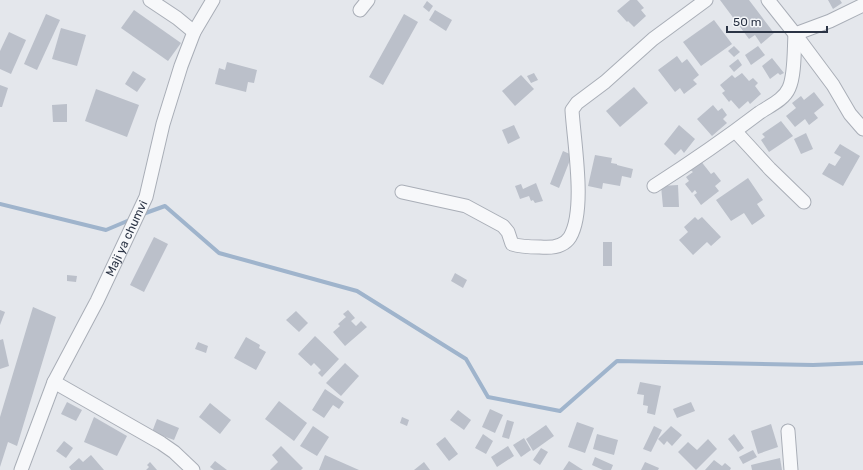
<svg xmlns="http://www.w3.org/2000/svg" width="863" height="470" font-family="Rubik,sans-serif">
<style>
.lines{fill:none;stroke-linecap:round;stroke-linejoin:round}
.stream{stroke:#9fb4cc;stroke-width:4}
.building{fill:#bbc0ca}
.minor-casing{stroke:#a9aeb7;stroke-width:15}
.minor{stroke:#f7f8fa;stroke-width:13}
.labels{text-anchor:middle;stroke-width:4;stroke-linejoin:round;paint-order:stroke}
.street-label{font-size:12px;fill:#2b3445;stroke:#f4f6f9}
</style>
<rect width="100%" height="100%" fill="#e4e7ec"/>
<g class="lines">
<g class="stream">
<polyline points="0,204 106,230 132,219"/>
<polyline points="140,215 165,206 219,253 357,291 466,359 488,397 560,411 617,361 813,365 863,363"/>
</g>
</g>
<g class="building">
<polygon points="630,0 637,0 644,8 641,10 646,16 634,27 628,21 627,22 617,11"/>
<polygon points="720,0 749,0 774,33 761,44 755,35 749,39"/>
<polygon points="828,0 840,0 842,3 833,9"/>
<polygon points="427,1 433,6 429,12 423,7"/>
<polygon points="134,10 181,43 168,61 121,28"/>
<polygon points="435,10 452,20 446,31 429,20"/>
<polygon points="46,14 60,20 37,70 24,64"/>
<polygon points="404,14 418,22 383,85 369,77"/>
<polygon points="714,20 732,44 701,66 683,42"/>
<polygon points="61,28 86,35 77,66 52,59"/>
<polygon points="9,32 26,40 11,74 0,69 0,51"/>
<polygon points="734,46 740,52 734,57 728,51"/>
<polygon points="758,46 765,55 751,65 745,55"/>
<polygon points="677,56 682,63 687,59 699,75 693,80 697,84 684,94 680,88 675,92 658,70"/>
<polygon points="772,58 784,73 780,75 778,73 770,79 762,66"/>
<polygon points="738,59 742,65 734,72 729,66"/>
<polygon points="227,62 257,70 254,83 248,82 246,92 215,84 219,68 225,70"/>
<polygon points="133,71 146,79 137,92 125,84"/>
<polygon points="534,73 538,80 531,83 527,76"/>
<polygon points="742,73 749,81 753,78 758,83 755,86 761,94 750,104 748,101 739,109 731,100 729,102 722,93 725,91 720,85 732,75 735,78"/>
<polygon points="521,75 534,89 515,106 502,91"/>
<polygon points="0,85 8,88 2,107 0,107"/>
<polygon points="634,87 648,103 620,127 606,111"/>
<polygon points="96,89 139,105 127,137 85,121"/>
<polygon points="814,92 824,105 814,113 818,118 809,125 805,119 795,127 786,116 796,108 792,103 801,96 804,100"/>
<polygon points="67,104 67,122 53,122 52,105"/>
<polygon points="713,105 718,111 722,108 727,115 723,119 727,123 712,136 697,119"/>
<polygon points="781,121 793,136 769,152 761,140 765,137 762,134"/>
<polygon points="514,125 520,138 508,144 502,130"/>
<polygon points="679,125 695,139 684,153 681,149 675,155 664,144"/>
<polygon points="806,133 813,149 801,154 794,139"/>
<polygon points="840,144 860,156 843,186 822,174 829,163 835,166 841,157 834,153"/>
<polygon points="563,151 572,155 559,188 550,184"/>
<polygon points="595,155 612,158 611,163 617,164 617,165 633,169 631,178 622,176 620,186 603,183 602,189 588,186"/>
<polygon points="700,160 711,174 714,172 721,181 715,186 719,191 701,205 694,195 697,193 695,190 692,193 685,184 689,181 686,177 693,172 689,169"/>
<polygon points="748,178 763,200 757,204 765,216 752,225 744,213 731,221 716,200"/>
<polygon points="536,183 543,201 535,203 533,200 531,201 529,196 520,199 515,186 521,184 523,189"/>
<polygon points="678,185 679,207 663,207 661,186"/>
<polygon points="695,217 698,220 702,217 721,237 711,246 707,242 693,255 679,240 688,232 684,227"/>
<polygon points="154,237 168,244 144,292 130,285"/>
<rect x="603" y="242" width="9" height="24"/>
<polygon points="455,273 467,280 463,288 451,281"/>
<polygon points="67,275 77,276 76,282 67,281"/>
<polygon points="33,307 56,317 17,446 8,442 0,467 0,417"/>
<polygon points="0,310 5,312 0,325"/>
<polygon points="348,310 355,318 351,321 356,326 361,321 367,327 345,346 333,332 340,326 338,324 346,317 343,314"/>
<polygon points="296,311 308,323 299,332 286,320"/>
<polygon points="315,336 339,359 322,377 318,373 321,370 314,363 311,366 298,354"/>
<polygon points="246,337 260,345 259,348 266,352 256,370 234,358"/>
<polygon points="3,339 9,366 0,369 0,340"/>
<polygon points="198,342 208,346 206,353 195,349"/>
<polygon points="345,363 359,376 341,396 326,383"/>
<polygon points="640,382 661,386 655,415 647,413 648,406 643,405 644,395 637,394"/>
<polygon points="325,389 344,402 339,409 333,405 324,418 312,410"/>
<polygon points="279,401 307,423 294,441 265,419"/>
<polygon points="67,402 82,410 76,421 61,414"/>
<polygon points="691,402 695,411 677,418 673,409"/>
<polygon points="210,403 231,420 220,434 199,417"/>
<polygon points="490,409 503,415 495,433 482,427"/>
<polygon points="458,410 471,420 464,430 450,420"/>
<polygon points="94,417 127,436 117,456 84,442"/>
<polygon points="402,417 409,420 407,426 400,423"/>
<polygon points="157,419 179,428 174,440 152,432"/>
<polygon points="507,420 514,422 509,439 502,437"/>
<polygon points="577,422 594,428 585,453 568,447"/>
<polygon points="771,424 778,447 758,454 751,431"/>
<polygon points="546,425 554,436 533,451 526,439"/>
<polygon points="313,426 329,437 317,456 300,446"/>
<polygon points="654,426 662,430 651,452 643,449"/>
<polygon points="671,426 682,435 672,446 667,441 664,445 658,439"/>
<polygon points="483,434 493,441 486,454 475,448"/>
<polygon points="597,434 618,440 614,455 593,449"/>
<polygon points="734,434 744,448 738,452 728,439"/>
<polygon points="445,437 458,454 449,461 436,444"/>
<polygon points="524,438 531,450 521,457 513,445"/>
<polygon points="708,439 717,449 696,470 678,452 688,442 697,450"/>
<polygon points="64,441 73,448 66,458 56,451"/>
<polygon points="281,446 303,468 301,470 270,470 278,462 272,455"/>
<polygon points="508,446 514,456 497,467 491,457"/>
<polygon points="541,448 548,452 540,465 533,460"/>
<polygon points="753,450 757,457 743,464 739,457"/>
<polygon points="91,455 104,470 71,470 69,467 79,458 83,462"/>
<polygon points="325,455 359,470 319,470"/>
<polygon points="595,457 613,465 611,470 603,470 592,465"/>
<polygon points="780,458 782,470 752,470 751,465"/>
<polygon points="714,460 722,466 725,463 731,468 730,470 705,470"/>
<polygon points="215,461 227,470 214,470 210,467"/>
<polygon points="569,461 583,470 563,470"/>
<polygon points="150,462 157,470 146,470 149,467 147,465"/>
<polygon points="424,462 430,470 414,470"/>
<polygon points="645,462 659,468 658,470 641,470"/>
</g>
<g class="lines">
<g class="minor-casing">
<g id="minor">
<polyline points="150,0 177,18 194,32"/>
<polyline points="768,0 795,34 833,85 850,114 863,129"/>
<polyline points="360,10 368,0"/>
<polyline points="736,132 770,169 804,202"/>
<path d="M654 186C690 163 725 139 759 113 769 106 784 100 789 88 795 75 794 48 795 34L830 21 863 5"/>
<path d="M402 192 466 206 503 226 508 232 512 244C521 247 530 247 540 247 550 248 563 248 570 237 586 210 574 143 572 110L577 103 605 82 653 39 706 0"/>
<polyline points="54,382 161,443 174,452 193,470"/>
<polyline points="788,431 791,470"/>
<path id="s1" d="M21 470 54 382 97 301 146 197 163 124 181 66 194 32 213 0"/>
</g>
</g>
<use href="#minor" class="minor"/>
</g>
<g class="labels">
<g class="street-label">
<text dy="4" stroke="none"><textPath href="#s1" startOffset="255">Maji ya chumvi</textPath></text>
</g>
</g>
<path d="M727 26v6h100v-6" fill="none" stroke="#2b3445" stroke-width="2"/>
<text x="733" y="26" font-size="12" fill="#2b3445" stroke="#f4f6f9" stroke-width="3" paint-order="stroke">50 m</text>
</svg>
